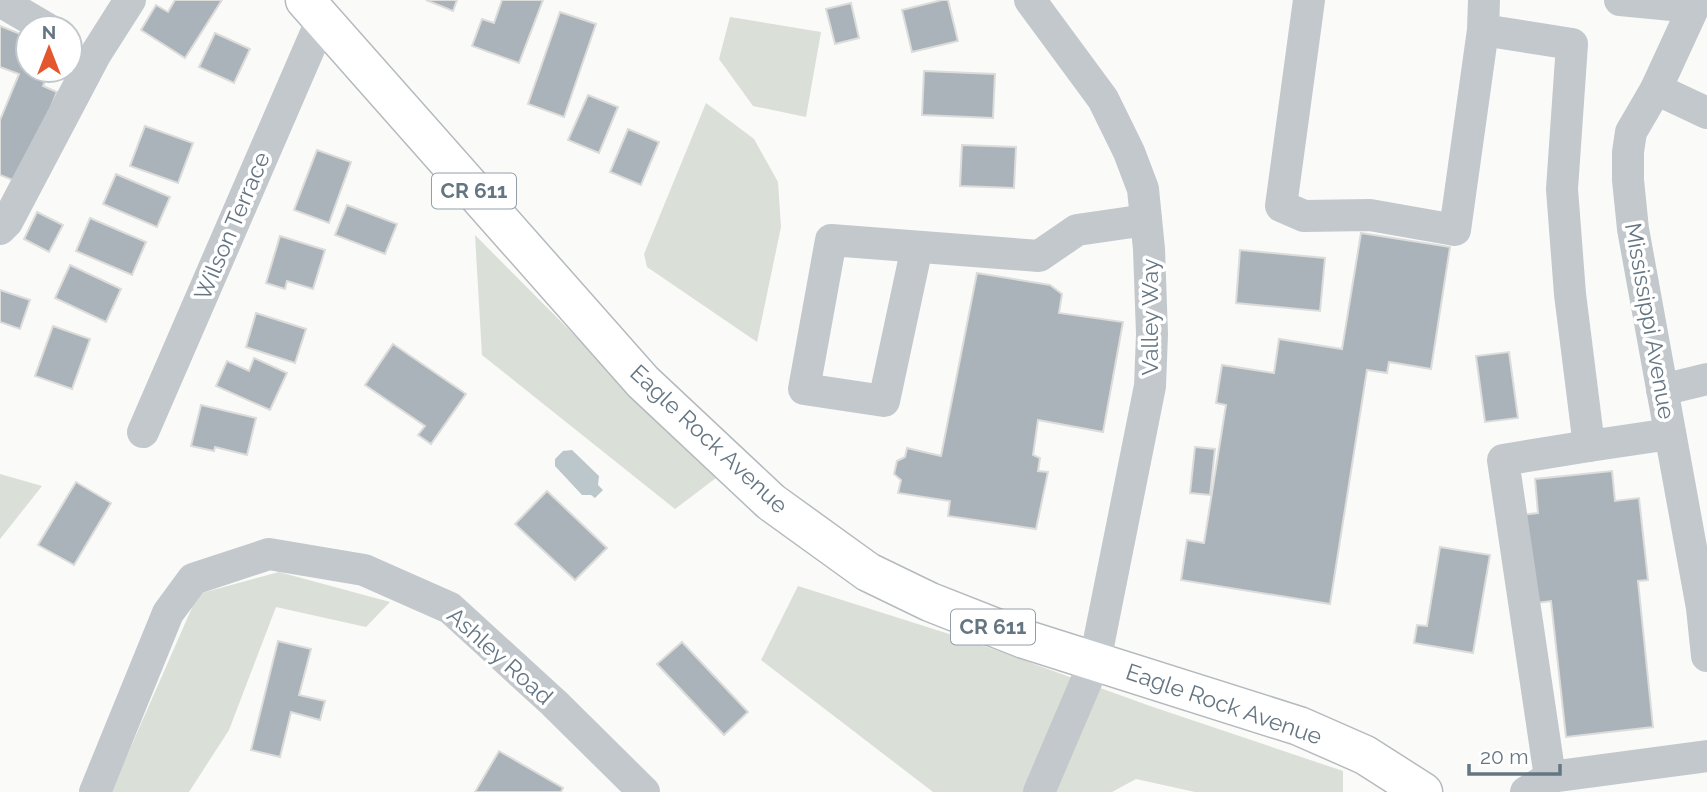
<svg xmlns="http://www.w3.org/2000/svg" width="1707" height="792" font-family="Raleway,sans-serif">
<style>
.green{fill:#dadfd7}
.water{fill:#bbc7cb}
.building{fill:#aab3b9;stroke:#dcdcda;stroke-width:2}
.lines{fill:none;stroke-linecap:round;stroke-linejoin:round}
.major-casing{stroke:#b5babe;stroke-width:41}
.minor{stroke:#c3c8cc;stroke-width:32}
.major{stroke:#fff;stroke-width:38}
.labels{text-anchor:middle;stroke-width:7;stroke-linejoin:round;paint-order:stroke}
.shield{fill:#fff;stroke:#939fa8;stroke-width:2}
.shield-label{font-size:21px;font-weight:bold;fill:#657683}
.street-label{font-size:23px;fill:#657683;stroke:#fff}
</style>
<rect width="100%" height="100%" fill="#fafaf8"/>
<g class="green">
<polygon points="730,17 821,32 806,117 753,106 719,59"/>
<polygon points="706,103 754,139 778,182 781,227 757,342 647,267 644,254"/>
<polygon points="475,235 716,478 675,509 482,355"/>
<polygon points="0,474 42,486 0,539"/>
<polygon points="279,572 390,602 366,627 276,607 229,730 189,792 111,792 198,594"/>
<polygon points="798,586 968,640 1150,706 1343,771 1343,792 1195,792 1136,779 1112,792 933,792 761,660"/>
</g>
<polygon class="water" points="572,450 599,476 598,485 603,490 595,498 591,495 582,495 555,466 555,459 563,451"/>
<g class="building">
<polygon points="175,0 222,0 185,58 141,30 156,5 168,12"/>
<polygon points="426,0 457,0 453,11"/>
<polygon points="502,0 543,0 519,63 472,46 482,19 494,23"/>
<polygon points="942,0 948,0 958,41 912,52 902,10"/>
<polygon points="851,3 859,38 835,44 826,9"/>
<polygon points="560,12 596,24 564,117 528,104"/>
<polygon points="0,26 28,37 28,70 50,70 43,86 57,92 20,183 0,175 0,120 19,74 0,67"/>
<polygon points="215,33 250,49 234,83 199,67"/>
<polygon points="924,71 995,74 993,118 922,115"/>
<polygon points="588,95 618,107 599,153 568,140"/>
<polygon points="145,126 193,143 178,183 130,166"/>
<polygon points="628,129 659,142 641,185 610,172"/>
<polygon points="962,145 1016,147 1014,188 960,186"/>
<polygon points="317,150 351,162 329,223 294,210"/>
<polygon points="116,174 170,197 157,227 103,204"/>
<polygon points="347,205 397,224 385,254 335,235"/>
<polygon points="37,212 63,225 49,252 24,239"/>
<polygon points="90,218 146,242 132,275 76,251"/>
<polygon points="1361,233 1450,247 1431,369 1389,362 1387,373 1367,370 1330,604 1181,580 1187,540 1204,543 1226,405 1216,403 1222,365 1274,373 1279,339 1342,349"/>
<polygon points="280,236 325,250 313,289 287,281 285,289 266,283"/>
<polygon points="1240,250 1325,258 1320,311 1236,303"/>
<polygon points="70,265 121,289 106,322 55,298"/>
<polygon points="977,273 1050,285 1062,294 1059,313 1123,322 1103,432 1038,420 1033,455 1040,458 1038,471 1048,472 1036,529 948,516 950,501 898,493 901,480 894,474 897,461 905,457 907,448 941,456"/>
<polygon points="0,290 30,300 20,329 0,322"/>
<polygon points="256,313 306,329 295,363 246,347"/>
<polygon points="53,326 90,339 72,389 35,376"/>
<polygon points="393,344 466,394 431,444 418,435 425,426 365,385"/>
<polygon points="1509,352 1518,418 1485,422 1476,356"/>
<polygon points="254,358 287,373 270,410 216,386 227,361 249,371"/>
<polygon points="201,405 256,418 247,455 215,447 214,451 191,446"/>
<polygon points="1195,447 1215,449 1210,495 1190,493"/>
<polygon points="1612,471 1615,501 1639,498 1648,580 1638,581 1653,727 1566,737 1551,601 1528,604 1518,515 1538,513 1535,479"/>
<polygon points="76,482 111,503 74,565 38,545"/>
<polygon points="547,491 607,548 575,580 515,524"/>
<polygon points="1440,547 1490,555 1473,653 1414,643 1417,625 1427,626"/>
<polygon points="278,641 311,649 299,695 325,701 320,720 291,712 280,757 251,750"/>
<polygon points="682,642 748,712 724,735 657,664"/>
<polygon points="499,751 563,788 561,792 475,792"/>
</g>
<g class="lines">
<g class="major-casing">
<polyline id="major" points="305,0 643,382 771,502 868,572 930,602 1024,639 1299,726 1365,755 1423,792"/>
</g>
<g class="minor">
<polyline points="1030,0 1103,99 1129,152 1143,189 1149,249 1152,334 1150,386 1095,661 1039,792"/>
<polyline points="1309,0 1281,206 1304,216 1370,215 1455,230 1483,30"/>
<polyline points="1484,0 1483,30 1572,44 1562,189 1570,294 1589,446 1670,434"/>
<polyline points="1620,0 1693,7"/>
<polyline points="1697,0 1656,89 1631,132 1628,152 1628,180 1633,229 1702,608 1707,656"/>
<polyline points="0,1 46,28"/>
<polyline points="1656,89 1707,113"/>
<polyline points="0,229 7,222 95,55 130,0"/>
<polyline points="917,247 884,401 804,389 831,240 1039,256 1077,230 1146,220"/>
<polyline points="1662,390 1707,379"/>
<polyline points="143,432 322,19"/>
<polyline points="1550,777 1503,460 1589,446"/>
<polyline points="95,792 168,613 193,579 269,554 364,570 450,608 554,703 644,792"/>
<polyline points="1526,792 1550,777 1707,756"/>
</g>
<use href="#major" class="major"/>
</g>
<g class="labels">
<g class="shield">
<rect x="432" y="173.5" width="84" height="35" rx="5"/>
<rect x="951" y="609.5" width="84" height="35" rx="5"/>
</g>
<g class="shield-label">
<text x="474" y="198">CR 611</text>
<text x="993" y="634">CR 611</text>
</g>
<g class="street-label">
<text transform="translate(232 226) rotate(-67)" y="8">Wilson Terrace</text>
<text transform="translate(1150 317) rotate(-90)" y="8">Valley Way</text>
<text transform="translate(1650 321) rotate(80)" y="8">Mississippi Avenue</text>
<text transform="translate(709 439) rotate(43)" y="8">Eagle Rock Avenue</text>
<text transform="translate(500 656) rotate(42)" y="8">Ashley Road</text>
<text transform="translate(1224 704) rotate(19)" y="8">Eagle Rock Avenue</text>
</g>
</g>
<g transform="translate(49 49)"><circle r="33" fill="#ffffff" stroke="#c1c8cd" stroke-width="2"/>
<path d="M0-5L12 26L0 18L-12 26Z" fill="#e4572e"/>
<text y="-10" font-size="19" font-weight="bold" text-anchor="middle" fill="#657683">N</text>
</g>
<path d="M1469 764v10h91v-10" fill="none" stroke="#657683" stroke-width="3.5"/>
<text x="1480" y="764" font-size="21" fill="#657683" stroke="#ffffff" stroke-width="5" paint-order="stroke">20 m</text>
</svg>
